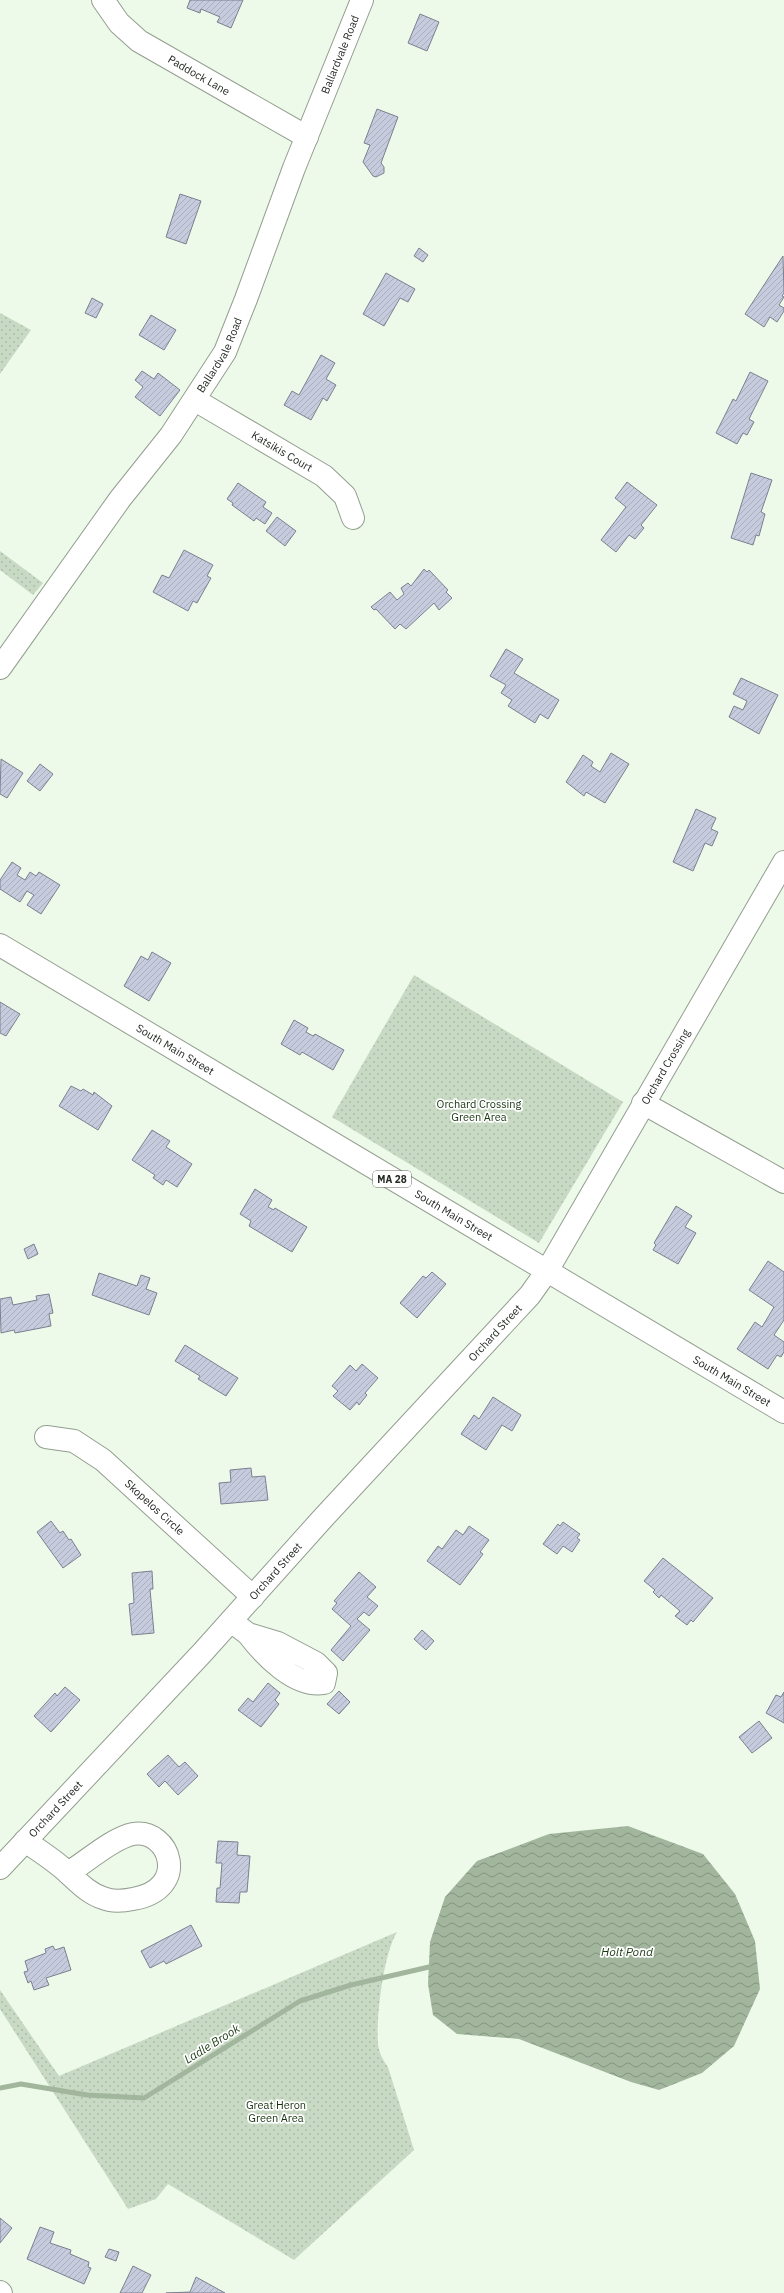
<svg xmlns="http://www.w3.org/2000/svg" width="784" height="2293" font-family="'IBM Plex Sans',sans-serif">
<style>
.grass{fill:url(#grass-dots)}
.water{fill:url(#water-waves)}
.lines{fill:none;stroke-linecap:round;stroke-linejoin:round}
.stream{stroke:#a2b69d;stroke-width:5}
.building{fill:url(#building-hatch);stroke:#7b8090}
.minor-casing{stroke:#939e8f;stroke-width:24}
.major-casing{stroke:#939e8f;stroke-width:24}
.minor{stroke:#fff;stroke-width:22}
.major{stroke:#fff;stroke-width:22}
.labels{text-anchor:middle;stroke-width:3.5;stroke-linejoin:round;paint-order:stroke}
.shield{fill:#fff;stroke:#666965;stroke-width:1}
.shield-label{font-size:10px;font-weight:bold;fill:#242923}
.street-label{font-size:11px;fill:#242923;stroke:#fff}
.park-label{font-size:11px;fill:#14320c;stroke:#fff}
.water-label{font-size:12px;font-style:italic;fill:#1d3a14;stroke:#fff}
</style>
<defs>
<pattern id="grass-dots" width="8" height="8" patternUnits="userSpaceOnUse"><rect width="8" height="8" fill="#c8dac4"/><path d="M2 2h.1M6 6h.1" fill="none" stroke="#acbba8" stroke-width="1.8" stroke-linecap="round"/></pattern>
<pattern id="water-waves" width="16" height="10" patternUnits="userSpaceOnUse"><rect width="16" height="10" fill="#a2b69d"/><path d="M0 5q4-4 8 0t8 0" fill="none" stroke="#849480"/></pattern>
<pattern id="building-hatch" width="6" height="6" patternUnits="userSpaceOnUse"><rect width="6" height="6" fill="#c6ccdd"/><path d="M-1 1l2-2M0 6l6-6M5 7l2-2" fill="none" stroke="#aaafbd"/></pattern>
</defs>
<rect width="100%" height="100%" fill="#edfaea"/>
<g class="grass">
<polygon points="0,313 31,330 0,374"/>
<polygon points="0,551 43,583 33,595 0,570"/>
<polygon points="414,975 623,1102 539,1243 332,1117"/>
<path d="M397 1932C383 1955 376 2018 378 2044 379 2053 383 2060 388 2067L414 2150 294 2260 168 2184 156 2199 128 2209 0 2009V1990L59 2076Z"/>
</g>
<polygon class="water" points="628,1826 703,1854 735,1894 755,1941 760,1989 734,2046 702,2073 659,2090 631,2082 519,2039 457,2034 433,2015 428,1984 430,1942 445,1897 477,1861 549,1834"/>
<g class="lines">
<polyline class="stream" points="0,2088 21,2084 87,2095 144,2098 300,2001 351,1985 429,1967"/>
</g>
<g class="building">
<polygon points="190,0 243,0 231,28 217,22 220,17 201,9 200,13 187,8"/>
<polygon points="420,14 439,22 427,51 408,43"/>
<polygon points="377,109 398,117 381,163 384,167 384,173 376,177 373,176 363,162 370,145 364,143"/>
<polygon points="180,194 201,201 186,244 166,237"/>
<polygon points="419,248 428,255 423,262 414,256"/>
<polygon points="783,256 784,293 782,296 784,297 779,305 784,308 784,311 777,322 770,317 764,327 745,314"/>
<polygon points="386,273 415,289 408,302 400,298 384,326 363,314"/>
<polygon points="92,298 103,304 96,318 85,313"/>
<polygon points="151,315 176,330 164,350 139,335"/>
<polygon points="321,355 335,363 326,379 336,385 327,401 323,398 311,420 284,405 292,391 299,395"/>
<polygon points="142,371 154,379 158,373 180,390 160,416 135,397 143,387 135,380"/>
<polygon points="750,372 768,381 749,419 754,422 747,435 743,433 737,444 716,433 733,399 736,401"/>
<polygon points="751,473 772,480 761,512 765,514 759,536 756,535 753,545 731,538"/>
<polygon points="627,482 657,505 641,525 644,528 635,539 629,535 616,552 601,540 626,507 615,498"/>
<polygon points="238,483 266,502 263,507 272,513 265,524 256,518 254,521 232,505 233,503 227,499"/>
<polygon points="277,517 296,531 285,546 266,531"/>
<polygon points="184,550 213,565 207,576 211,578 197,603 193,601 188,611 153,592 162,575 169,578"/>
<polygon points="424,569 427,572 429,570 448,590 446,592 452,598 439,610 434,603 406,629 400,624 395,629 376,609 374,610 371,607 390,592 397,600 404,594 401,588 408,583 411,586"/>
<polygon points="506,649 523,659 514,673 559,700 548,719 540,714 535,723 508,706 512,700 501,693 506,685 490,676"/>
<polygon points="741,678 778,695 759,734 729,717 734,706 743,710 747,701 733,694"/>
<polygon points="611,753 629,764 605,803 586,792 584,796 566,782 583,755 593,762 591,766 600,772"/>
<polygon points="1,759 23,773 7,798 0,794"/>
<polygon points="40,764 53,774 40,791 27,781"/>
<polygon points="696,809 716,818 711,829 718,832 712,846 705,843 693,871 673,862"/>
<polygon points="12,862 21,868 17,875 25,880 30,872 36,876 39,872 60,885 41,914 27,905 34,895 27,891 20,902 0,889 0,880"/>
<polygon points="152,952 171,963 149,1001 124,986 141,956 148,960"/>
<polygon points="0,1002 20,1014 6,1036 0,1033"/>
<polygon points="294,1020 308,1028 306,1032 313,1036 315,1034 344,1050 333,1070 302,1052 300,1055 281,1044"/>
<polygon points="71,1086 81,1091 83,1089 93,1095 94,1092 112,1106 98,1130 59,1106"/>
<polygon points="152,1130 170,1141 166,1147 192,1164 177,1187 166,1180 163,1185 153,1178 155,1175 132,1160"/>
<polygon points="255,1189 272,1200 268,1207 274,1210 275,1208 307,1227 292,1252 249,1226 251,1221 240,1214"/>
<polygon points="676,1206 692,1216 685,1227 696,1233 678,1264 653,1250 656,1245 654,1243"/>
<polygon points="34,1244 38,1254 28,1259 24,1249"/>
<polygon points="768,1261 784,1272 784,1320 774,1335 784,1342 784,1352 781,1357 777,1355 768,1369 737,1349 755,1322 762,1327 774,1307 749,1290"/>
<polygon points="432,1272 446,1284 417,1318 400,1303 423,1276 426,1278"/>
<polygon points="99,1273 137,1286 141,1275 150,1278 146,1289 157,1293 149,1315 92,1295"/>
<polygon points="49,1294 53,1313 49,1314 51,1326 15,1333 14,1330 1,1333 0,1299 11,1297 13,1305 37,1300 36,1296"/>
<polygon points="185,1345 238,1378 226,1396 198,1379 200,1376 175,1361"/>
<polygon points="362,1364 378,1378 365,1393 367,1395 359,1405 357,1402 350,1410 333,1396 338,1391 332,1386 350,1365 356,1371"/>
<polygon points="493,1397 521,1415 512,1431 502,1425 486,1450 461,1434 474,1415 479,1419"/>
<polygon points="251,1468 252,1477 265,1476 268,1500 221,1504 219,1483 231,1482 230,1470"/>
<polygon points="51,1521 60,1533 63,1531 69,1540 71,1539 81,1555 63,1568 37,1532"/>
<polygon points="563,1522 580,1534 577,1538 580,1540 572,1552 563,1546 557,1554 543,1544 558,1524 560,1526"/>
<polygon points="469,1526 489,1540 480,1552 483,1554 460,1585 427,1561 438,1546 442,1549 456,1530 463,1535"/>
<polygon points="663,1558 713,1598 693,1622 691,1620 687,1625 675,1616 680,1611 661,1595 659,1598 653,1592 655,1590 644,1581"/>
<polygon points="152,1571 153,1589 150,1589 154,1633 132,1635 129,1604 134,1603 132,1573"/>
<polygon points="359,1572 376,1587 367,1597 378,1606 369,1616 364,1612 357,1619 370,1630 343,1661 331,1650 351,1626 332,1609 337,1603 334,1601"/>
<polygon points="422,1630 434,1641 426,1650 414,1639"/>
<polygon points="268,1683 280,1693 275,1700 279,1704 261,1727 238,1710 248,1698 253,1702"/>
<polygon points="65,1687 80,1700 51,1732 34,1716 55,1693 57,1696"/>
<polygon points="339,1691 350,1702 339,1714 327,1704"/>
<polygon points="784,1692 784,1723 766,1713 776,1695 781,1697"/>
<polygon points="759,1721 772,1738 752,1753 739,1737"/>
<polygon points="168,1755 179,1767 185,1762 198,1776 178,1795 165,1781 159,1787 147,1774"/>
<polygon points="218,1841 238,1842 237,1855 250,1856 247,1892 240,1892 239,1903 216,1902 217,1888 220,1888 222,1863 216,1863"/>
<polygon points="191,1925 202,1946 166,1964 164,1961 150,1968 141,1951"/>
<polygon points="53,1946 55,1950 64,1947 71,1970 46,1978 49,1985 34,1990 31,1981 28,1983 24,1972 28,1971 25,1961 46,1953 45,1949"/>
<polygon points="0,2218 12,2228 0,2243"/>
<polygon points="40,2227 54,2232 50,2243 71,2250 70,2254 89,2262 88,2267 91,2268 84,2284 27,2259"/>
<polygon points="109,2249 119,2252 116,2261 105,2257"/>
<polygon points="133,2266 151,2275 142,2293 120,2293"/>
<polygon points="196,2277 225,2293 166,2293 190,2292"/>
</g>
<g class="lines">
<g class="minor-casing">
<g id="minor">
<path id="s1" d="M103 0 119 23 139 41 307 137"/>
<path id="s2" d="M195 400 324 476 345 496 353 518"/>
<path id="s3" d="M0 668 120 499 171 435 225 352 246 299 294 168 362 0"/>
<polyline points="643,1103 784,1182"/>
<path id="s4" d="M46 1437 74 1441 103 1460 253 1597"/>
<path d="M231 1621 248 1634 278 1643 316 1663 326 1673 324 1683C295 1688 264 1655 248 1634"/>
<path d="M25 1841C37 1849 49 1857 60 1866 74 1877 86 1893 103 1898 112 1902 123 1901 133 1899 191 1889 170 1828 133 1834 113 1838 86 1862 68 1873"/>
<path id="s5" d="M0 1868 202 1653 324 1517 530 1295 547 1271 784 862"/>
<polyline points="0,2292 1,2293"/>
</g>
</g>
<g class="major-casing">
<g id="major">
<path id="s6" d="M0 945 784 1412"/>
</g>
</g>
<use href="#minor" class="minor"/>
<use href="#major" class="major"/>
</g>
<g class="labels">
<rect class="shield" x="373" y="1171" width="38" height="16" rx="3"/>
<g class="shield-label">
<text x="392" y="1183">MA 28</text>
</g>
<g class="street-label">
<text dy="4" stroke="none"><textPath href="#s3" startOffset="707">Ballardvale Road</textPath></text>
<text dy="4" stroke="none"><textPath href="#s1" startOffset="124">Paddock Lane</textPath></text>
<text dy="4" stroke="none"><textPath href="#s3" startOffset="383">Ballardvale Road</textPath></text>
<text dy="4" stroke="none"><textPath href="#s2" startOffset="101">Katsikis Court</textPath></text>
<text dy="4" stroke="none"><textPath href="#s6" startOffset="204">South Main Street</textPath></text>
<text dy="4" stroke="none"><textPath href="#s5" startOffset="1046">Orchard Crossing</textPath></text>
<text dy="4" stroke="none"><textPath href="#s6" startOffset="528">South Main Street</textPath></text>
<text dy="4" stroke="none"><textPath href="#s5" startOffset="729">Orchard Street</textPath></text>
<text dy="4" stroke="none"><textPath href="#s6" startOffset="852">South Main Street</textPath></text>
<text dy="4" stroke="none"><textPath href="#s4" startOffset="133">Skopelos Circle</textPath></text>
<text dy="4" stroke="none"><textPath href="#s5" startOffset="405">Orchard Street</textPath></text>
<text dy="4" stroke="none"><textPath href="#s5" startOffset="81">Orchard Street</textPath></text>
</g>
<g class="park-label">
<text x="479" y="1108">Orchard Crossing<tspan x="479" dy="13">Green Area</tspan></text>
<text x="276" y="2109">Great Heron<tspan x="276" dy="13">Green Area</tspan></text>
</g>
<g class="water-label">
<text x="627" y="1956">Holt Pond</text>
<text transform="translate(212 2044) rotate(-32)" y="4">Ladle Brook</text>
</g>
</g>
</svg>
